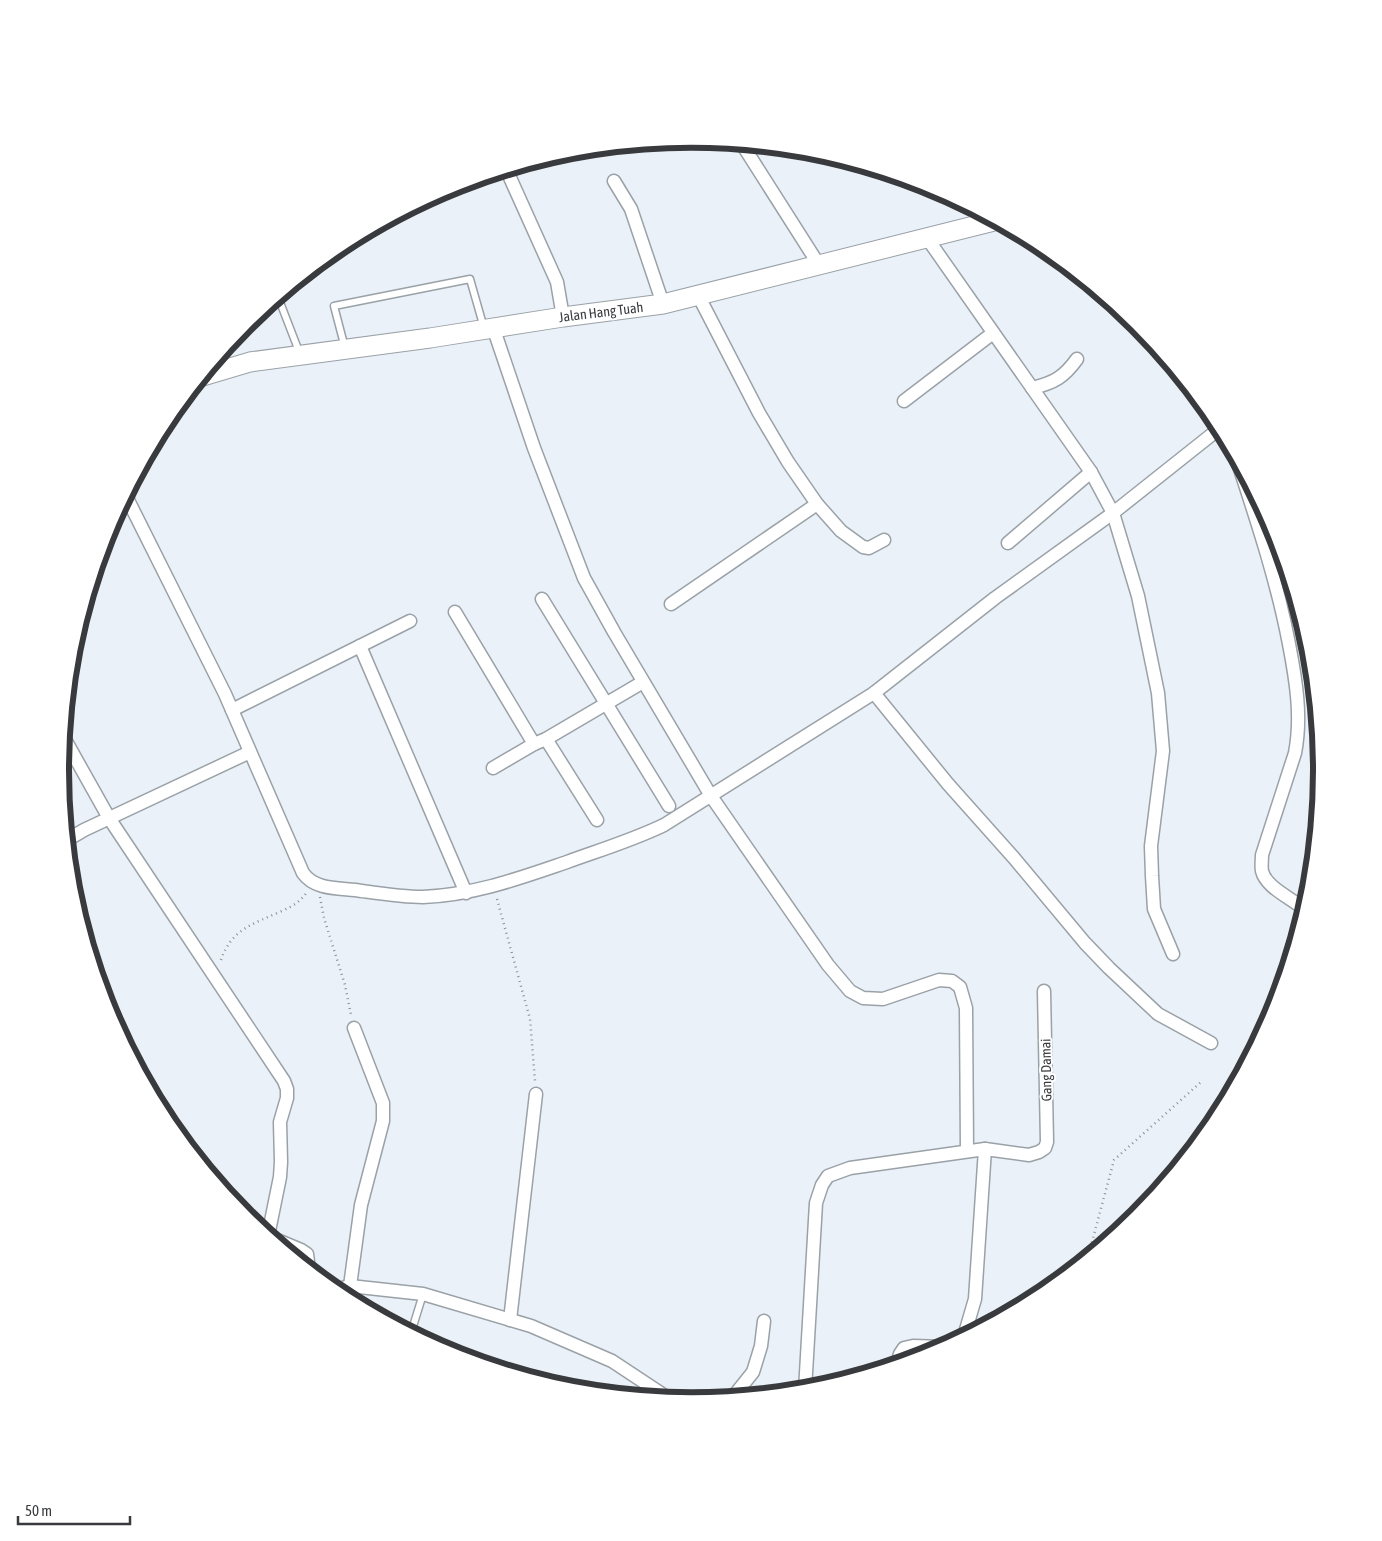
<svg xmlns="http://www.w3.org/2000/svg" width="1382" height="1541" font-family="'Asap Condensed',sans-serif">
<style>
.lines{fill:none;stroke-linecap:round;stroke-linejoin:round}
.lane-casing{stroke:#9aa1a7;stroke-width:9}
.street-casing{stroke:#9aa1a7;stroke-width:15}
.primary-casing{stroke:#9aa1a7;stroke-width:21}
.path{stroke:#8c9196;stroke-width:2.5;stroke-dasharray:1 4;stroke-linecap:butt}
.lane{stroke:#fff;stroke-width:6}
.street{stroke:#fff;stroke-width:12}
.primary{stroke:#fff;stroke-width:19}
.labels{text-anchor:middle;stroke-width:4;stroke-linejoin:round;paint-order:stroke}
.street-label{font-size:14px;fill:#383a3d;stroke:#fff}
.rim{fill:none;stroke:#383a3d;stroke-width:6}
</style>
<rect width="100%" height="100%" fill="#eaf1f8"/>
<g class="lines">
<g class="lane-casing">
<g id="lane">
<polyline points="278,297 300,354"/>
<polyline points="345,348 334,306 470,279 484,328"/>
<polyline points="411,1333 423,1294"/>
</g>
</g>
<g class="street-casing">
<g id="street">
<polyline points="742,144 819,265"/>
<polyline points="507,171 557,282 563,317"/>
<polyline points="614,181 631,209 663,304"/>
<polyline points="927,238 1091,472 1113,513 1138,596 1158,693 1163,751 1151,846 1152,876 1154,909 1173,954"/>
<polyline points="698,295 759,413 788,462 817,504 841,531 863,547 869,548 884,540"/>
<polyline points="493,327 534,448 584,578 614,632 711,796 828,965 850,991 863,998 883,999 939,980 952,981 960,987 966,1008 967,1151"/>
<path d="M1032 388C1054 383 1064 377 1077 359"/>
<polyline points="904,401 993,333"/>
<path d="M1237 460C1257 521 1277 581 1289 644 1296 680 1302 717 1295 753L1262 855C1262 860 1261 866 1262 871 1266 888 1292 898 1305 910"/>
<path d="M126 496 225 694 303 873C314 889 336 888 355 890 377 893 400 897 423 897 474 895 520 878 567 862 600 850 633 840 664 825L874 693 995 598 1113 513 1220 428"/>
<polyline points="1008,543 1091,472"/>
<polyline points="542,599 669,806"/>
<polyline points="671,604 817,504"/>
<polyline points="455,612 534,744"/>
<polyline points="360,646 466,893"/>
<polyline points="874,693 948,784 1014,858 1085,943 1109,968 1158,1014 1211,1043"/>
<polyline points="232,710 410,621"/>
<polyline points="63,736 109,818 284,1081 287,1089 287,1098 280,1122 281,1162 280,1177 268,1236"/>
<polyline points="546,739 597,820"/>
<polyline points="493,768 534,744 546,739 643,682"/>
<polyline points="67,840 84,830 250,752"/>
<polyline points="270,1237 301,1250 307,1254 309,1270"/>
<polyline points="350,1286 361,1205 383,1121 383,1103 354,1028"/>
<polyline points="334,1290 350,1286 423,1294 531,1326 612,1361 671,1400"/>
<polyline points="510,1320 536,1094"/>
<polyline points="960,1339 965,1333 975,1299 985,1149"/>
<polyline points="897,1364 900,1354 904,1348 913,1346 945,1347"/>
<polyline points="805,1390 816,1203 822,1185 828,1176 850,1168 985,1149 1029,1155 1039,1152 1045,1148 1047,1142 1044,991"/>
<polyline points="733,1397 753,1372 761,1346 764,1321"/>
</g>
</g>
<g class="primary-casing">
<polyline id="primary" points="203,376 250,362 430,338 563,317 663,304 994,221"/>
</g>
<g class="path">
<polyline points="320,897 324,918 345,985 351,1015"/>
<polyline points="497,899 530,1019 535,1081"/>
<path d="M221 960C231 929 255 923 282 911 293 906 300 902 307 892"/>
<polyline points="1088,1257 1114,1160 1201,1082"/>
</g>
<use href="#lane" class="lane"/>
<use href="#street" class="street"/>
<use href="#primary" class="primary"/>
</g>
<g class="labels">
<g class="street-label">
<text transform="translate(601 312) rotate(-7)" y="5">Jalan Hang Tuah</text>
<text transform="translate(1046 1070) rotate(-91)" y="5">Gang Damai</text>
</g>
</g>
<path d="M0 0H1382V1541H0ZM69 770a622 622 0 1 1 1244 0a622 622 0 1 1-1244 0Z" fill="#fff" fill-rule="evenodd"/>
<path class="rim" d="M69 770a622 622 0 1 1 1244 0a622 622 0 1 1-1244 0Z"/>
<path d="M18 1516v8h112v-8" fill="none" stroke="#383a3d" stroke-width="2.5"/>
<text x="25" y="1516" font-size="15" fill="#383a3d" stroke="#ffffff" stroke-width="4" paint-order="stroke">50 m</text>
</svg>
